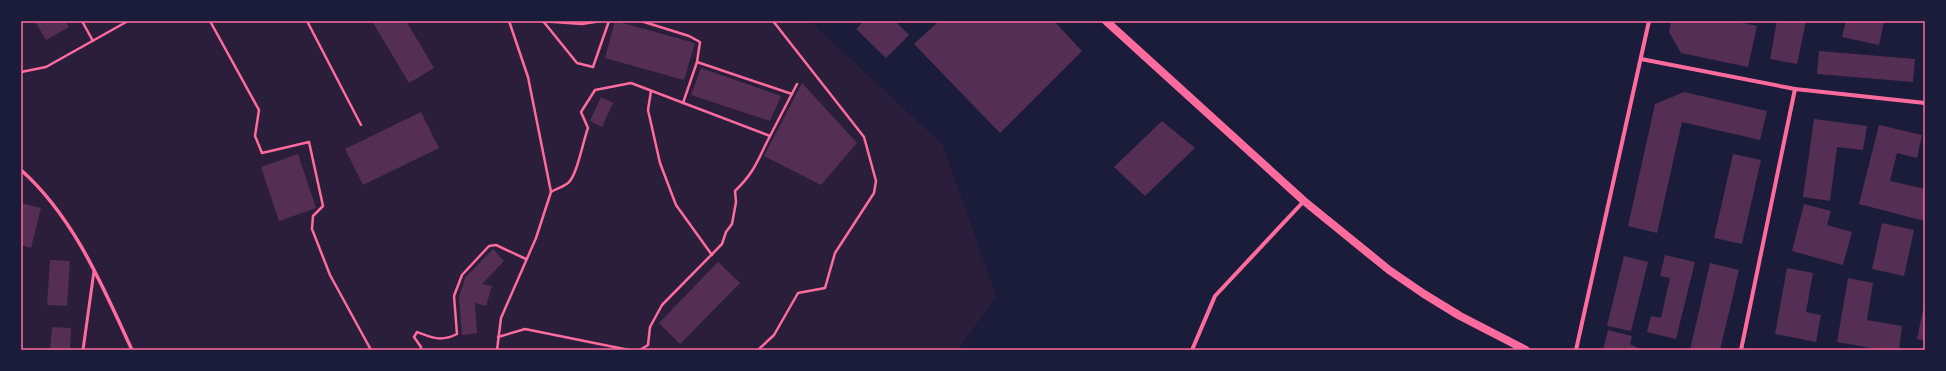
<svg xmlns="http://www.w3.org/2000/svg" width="1946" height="371" font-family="'Sofia Sans Condensed',sans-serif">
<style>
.green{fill:#2a1e3b}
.building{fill:#542f53}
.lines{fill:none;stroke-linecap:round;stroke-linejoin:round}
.path{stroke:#ff6b9d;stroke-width:2.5}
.service{stroke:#ff6b9d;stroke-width:3}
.pedestrian{stroke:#ff6b9d;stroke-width:3.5}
.minor{stroke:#ff6b9d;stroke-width:4}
.secondary{stroke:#ff6b9d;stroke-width:8}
.neatline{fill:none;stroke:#ff6b9d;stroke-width:1.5}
</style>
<rect width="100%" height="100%" fill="#1b1b3a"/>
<polygon class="green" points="21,21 810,21 943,145 996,296 958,350 21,350"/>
<g class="building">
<polygon points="35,21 65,21 69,27 46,40"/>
<polygon points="372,21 406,21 434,68 409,83"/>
<polygon points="615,21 695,43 684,80 605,58"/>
<polygon points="864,21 895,21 909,35 886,58 856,29"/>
<polygon points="939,21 1054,21 1082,51 1000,133 914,44"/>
<polygon points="1671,21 1735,21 1757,26 1748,67 1681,53 1669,32"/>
<polygon points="1777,21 1806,21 1797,64 1770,59"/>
<polygon points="1846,21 1884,21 1879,45 1842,37"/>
<polygon points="1819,51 1915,59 1913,82 1817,74"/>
<polygon points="701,68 781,96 770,121 691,95"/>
<polygon points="802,83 857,143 821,185 764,156"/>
<polygon points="1684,92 1767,111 1760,140 1682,122 1657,233 1628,226 1655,104"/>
<polygon points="601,97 613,103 602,127 590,121"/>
<polygon points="421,112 439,148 363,185 345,149"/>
<polygon points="1814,119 1867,126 1863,150 1837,147 1830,201 1803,197"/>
<polygon points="1162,121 1195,148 1145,196 1114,167"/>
<polygon points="1879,125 1922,135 1917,158 1897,153 1890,181 1925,189 1925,221 1859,204"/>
<polygon points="298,154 316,208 279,221 261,167"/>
<polygon points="1733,154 1761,160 1742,244 1714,238"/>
<polygon points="21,203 41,208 31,248 21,245"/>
<polygon points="1804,204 1831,211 1827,225 1852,232 1843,265 1792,251"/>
<polygon points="1882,223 1914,230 1904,276 1872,269"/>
<polygon points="493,249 504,261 482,284 492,286 486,306 475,303 477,333 462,335 459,297 465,278"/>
<polygon points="1665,255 1695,262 1676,339 1647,332 1651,316 1661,318 1670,278 1660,276"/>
<polygon points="1624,256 1648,262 1631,331 1607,326"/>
<polygon points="50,260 70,261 67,306 47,305"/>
<polygon points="718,262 740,283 680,344 659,323"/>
<polygon points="1710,263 1739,270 1720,350 1690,350"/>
<polygon points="1787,268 1813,273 1806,312 1821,315 1816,342 1775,334"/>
<polygon points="1848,278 1873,283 1867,320 1902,326 1899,350 1883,350 1837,342"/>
<polygon points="1924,305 1925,305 1925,341 1917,339"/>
<polygon points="52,327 71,328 70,350 50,350"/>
<polygon points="1608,330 1632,336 1630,344 1642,350 1603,350"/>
</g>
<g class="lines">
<g class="path">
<polyline points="82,21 93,41"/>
<polyline points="210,21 259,110 255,136 262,153 309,142 323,206 313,216 312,229 330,275 371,350"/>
<polyline points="307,21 361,125"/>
<polyline points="540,21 582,24 601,21"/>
<polyline points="543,21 577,63 593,67 609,21"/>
<polyline points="641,21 689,36 700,42 697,62"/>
<polyline points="21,72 46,67 128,21"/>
<polyline points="651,91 648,110 660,163 676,205 712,255"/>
<polyline points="683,103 697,62 792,94"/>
<path d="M551 192C556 189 563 187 568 183 577 176 583 141 588 128L581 112 595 90 631 83 770 136 797 84"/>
<polyline points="498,337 525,329 629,350"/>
<path d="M421 350V347L414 337 417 332C433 338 441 342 457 334L454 296 462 275 489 246 496 245 526 259"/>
<polyline points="497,350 501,318 536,238 551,192 528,77 509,21"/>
<path d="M640 350 648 345 650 327 662 305 722 244 726 232 732 224 736 202 735 191C755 172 758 159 770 136"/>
<polyline points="758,350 774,335 798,293 825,288 835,253 874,193 876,181 864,137 773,21"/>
</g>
<polyline class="service" points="83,350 94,271"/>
<path class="pedestrian" d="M21 170C74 217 103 287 132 350"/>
<g class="minor">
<polyline points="1641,59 1795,89 1925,103"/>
<polyline points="1192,350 1215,296 1304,201"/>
<polyline points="1576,350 1649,21"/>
<polyline points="1741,350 1795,89"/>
</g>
<polyline class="secondary" points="1106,21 1304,201 1389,270 1424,294 1460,316 1526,350"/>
</g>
<rect width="1946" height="371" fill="none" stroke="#1b1b3a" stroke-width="44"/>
<rect x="22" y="22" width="1902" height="327" class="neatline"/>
</svg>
